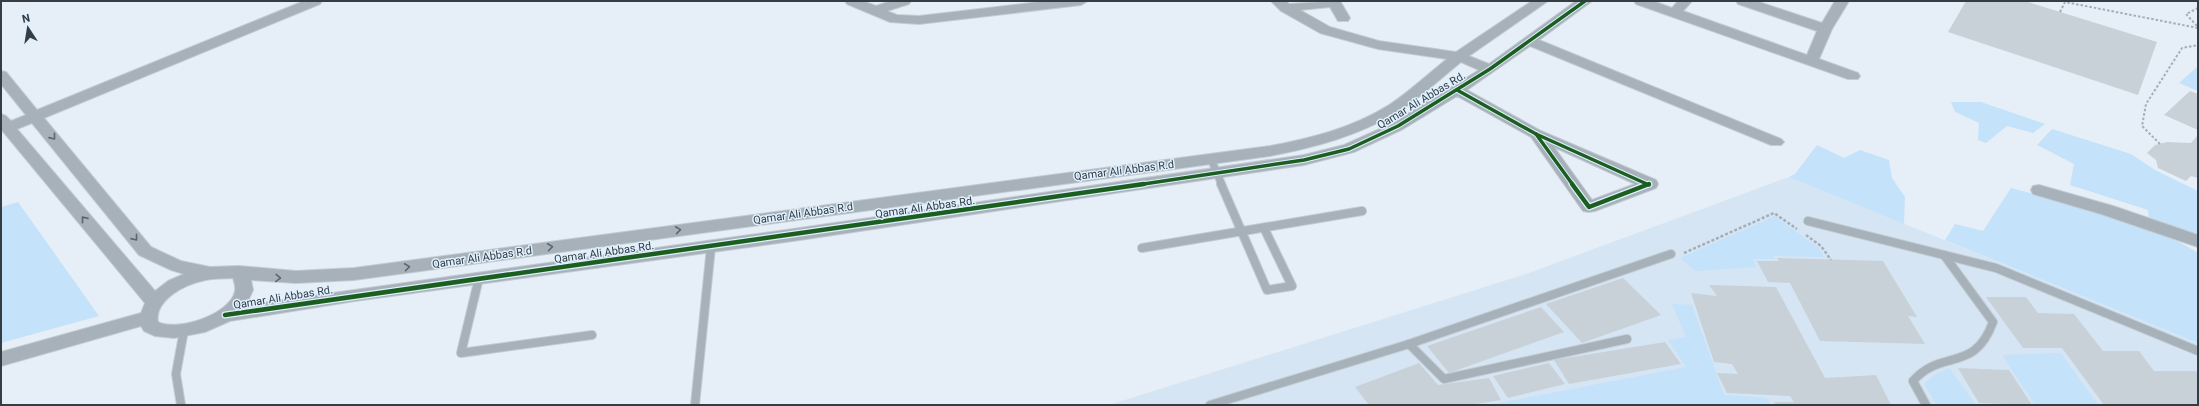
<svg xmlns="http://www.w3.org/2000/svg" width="2199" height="406" font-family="Roboto,sans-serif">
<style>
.built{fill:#d5e5f3}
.green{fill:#c4e2f9}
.building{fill:#c9d1d8}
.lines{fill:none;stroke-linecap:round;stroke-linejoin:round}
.lane-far1-casing{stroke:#c4cbd2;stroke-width:9}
.lane-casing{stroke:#c4cbd2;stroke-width:10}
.street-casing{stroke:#c4cbd2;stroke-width:2}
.path-far1{stroke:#a5aeb6;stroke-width:2;stroke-dasharray:2.5 2;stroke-linecap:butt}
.path{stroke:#a5aeb6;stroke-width:2.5;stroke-dasharray:3 2;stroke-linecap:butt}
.lane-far1{stroke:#a6b1b9;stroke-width:7}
.lane{stroke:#a6b1b9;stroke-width:8}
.street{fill:#a6b1b9;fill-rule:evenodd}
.cycleway-far1-casing{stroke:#dff0fe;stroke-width:5.5}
.cycleway-casing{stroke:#dff0fe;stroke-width:7}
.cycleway-far1{stroke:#1b5e20;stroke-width:3.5}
.cycleway{stroke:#1b5e20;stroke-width:4.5}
.oneway{stroke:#5c666d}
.labels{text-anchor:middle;stroke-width:3;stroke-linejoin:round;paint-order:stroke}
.street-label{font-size:11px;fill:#343d44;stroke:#dff0fe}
</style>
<rect width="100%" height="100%" fill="#e6eff7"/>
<polygon class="built" points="1789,177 2198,343 2198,405 1109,405 1526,274"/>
<g class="green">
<polygon points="2198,66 2198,91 2179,83"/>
<polygon points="1951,102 1981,102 2045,124 2033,133 2007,126 1986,143 1978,140 1979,123 1955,112"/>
<polygon points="2052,129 2131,154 2155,170 2198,191 2198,236 2149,220 2148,210 2070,185 2074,164 2037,145"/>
<polygon points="1817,145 1844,158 1860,150 1889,160 1892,178 1905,197 1904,224 1789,177 1795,174"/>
<path d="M2011 188C2073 205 2143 218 2198 253V343L1945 240 1955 224 1983 231Z"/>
<polygon points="18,202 99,316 1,343 1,207"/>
<polygon points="1775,216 1819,248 1824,257 1774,256 1774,259 1753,259 1756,267 1695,271 1680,258"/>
<polygon points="1672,304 1692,305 1724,395 1767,398 1771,405 1489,405 1686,367 1668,340 1686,337"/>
<polygon points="2061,353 2098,405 2035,405 2002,355"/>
<polygon points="1949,368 1976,405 1937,405 1924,384 1936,374"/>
</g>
<g class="building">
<polygon points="1966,1 2025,1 2157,42 2138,95 1948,32"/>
<polygon points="2190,91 2198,94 2198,130 2164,115"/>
<polygon points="2198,135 2198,178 2191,176 2186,181 2158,168 2156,160 2147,153 2155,145 2167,142 2191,143"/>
<polygon points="1777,258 1883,261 1917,317 1908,316 1925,344 1820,341 1790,283 1768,282 1757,261 1779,261"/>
<polygon points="1623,278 1661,315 1582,343 1546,304"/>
<polygon points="1709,285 1776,287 1825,378 1876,375 1891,405 1776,405 1774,402 1794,402 1790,396 1727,393 1717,373 1738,374 1732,364 1714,362 1691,293 1717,296"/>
<polygon points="1986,297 2026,297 2038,313 2074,314 2103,351 2139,351 2154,371 2196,371 2198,373 2198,405 2104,405 2062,348 2023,348"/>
<polygon points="1541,307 1564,332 1449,373 1427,346"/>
<polygon points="1665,342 1681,364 1569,384 1554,360"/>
<polygon points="1419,363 1438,385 1489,378 1501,400 1469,405 1369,405 1355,387"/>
<polygon points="1549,363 1565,384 1508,398 1493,376"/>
<polygon points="1958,368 2009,370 2032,405 1979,403"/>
</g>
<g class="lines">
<g class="lane-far1-casing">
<polyline id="lane-far1" points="1211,159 1222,185"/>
</g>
<g class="lane-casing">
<g id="lane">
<polyline points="1221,184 1267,290 1292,286 1264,228"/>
<polyline points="1808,221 1996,268 2198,351"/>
<polyline points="1142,248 1362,211"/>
<polyline points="479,278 461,353 592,335"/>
<polyline points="1409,344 1444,379 1627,339"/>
<polyline points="181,405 176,374 184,330"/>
<polyline points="695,405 711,247"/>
<polyline points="1210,405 1409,344 1671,254"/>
<path d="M1926 405 1913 381C1942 348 1974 374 1993 322L1944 255"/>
</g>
</g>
<g class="street-casing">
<g id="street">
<path d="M304 1H322L320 4 44 118 151 247 181 261 210 267 239 266 296 271 354 268 1270 146C1312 138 1352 128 1389 105 1409 92 1428 74 1447 59L1378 49 1320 33 1281 11 1271 1H1286L1289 4 1340 1 1350 18 1348 21H1338L1330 7 1300 10 1330 27 1379 41 1456 52 1532 1H1548L1469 56 1489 64 1576 1H1592L1539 40 1781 139 1784 142 1781 145H1771L1530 46 1467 90 1541 131 1656 180 1658 184 1656 188 1595 211 1589 212 1583 211 1531 137 1457 96 1403 129 1354 152 1304 165 793 241 355 301 230 321 205 332 174 338 155 336 144 331 141 326 1 366V352L141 313 145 303 1 129V114L6 116 11 121 26 115 1 84V71L6 72 37 110ZM1461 62 1479 70 1393 123 1344 145 1304 155 793 229 246 305 253 290 251 280 296 283 354 280 1270 156C1315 147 1359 136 1399 111 1420 98 1440 79 1461 62ZM32 123 139 255 171 270 184 274 168 281 155 291 17 129ZM1554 147 1635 184 1592 200ZM233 278C234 282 236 287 235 291 231 314 178 332 158 322 154 301 183 285 202 281 212 278 222 279 233 278Z"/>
<polygon points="845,1 863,1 876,6 891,1 911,1 909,4 887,11 897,15 919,16 1047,1 1088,1 1081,5 919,24 890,22 847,4"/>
<polygon points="1634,1 1653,1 1672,8 1678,1 1692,1 1683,11 1807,55 1817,31 1738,4 1736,1 1756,1 1822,23 1835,1 1849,1 1832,29 1819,59 1858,73 1860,76 1858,79 1848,79 1636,4"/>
<polygon points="2039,185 2113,206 2198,235 2198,247 2101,214 2033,194 2031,190 2033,186"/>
</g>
</g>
<g class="path-far1">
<polyline points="2198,8 2186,14 2198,27"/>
<polyline points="2060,12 2065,2 2198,28"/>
<polyline points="2160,144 2142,126 2146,104 2182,48 2198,45"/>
</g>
<g class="path">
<polyline points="1806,235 1821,246 1831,260"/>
<polyline points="1684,253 1774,213 1797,229"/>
</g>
<use href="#lane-far1" class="lane-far1"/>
<use href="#lane" class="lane"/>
<use href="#street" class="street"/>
<g class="cycleway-far1-casing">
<g id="cycleway-far1">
<polyline points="1457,90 1536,134"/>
<polyline points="1536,134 1649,185"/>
<polyline points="1536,134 1573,185"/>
<polyline points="1137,185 1304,160 1349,149 1398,126 1490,69 1585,1"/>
</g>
</g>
<g class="cycleway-casing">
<g id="cycleway">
<polyline points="1572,184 1589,207 1649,184"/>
<polyline points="225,315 1144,184"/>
</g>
</g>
<use href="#cycleway-far1" class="cycleway-far1"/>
<use href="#cycleway" class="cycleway"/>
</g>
<defs><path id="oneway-chevron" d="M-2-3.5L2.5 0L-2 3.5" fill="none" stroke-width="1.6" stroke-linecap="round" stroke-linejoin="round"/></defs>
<g class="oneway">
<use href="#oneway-chevron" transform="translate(53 137) rotate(51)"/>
<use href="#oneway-chevron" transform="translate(84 219) rotate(-129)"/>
<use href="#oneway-chevron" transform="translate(678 230) rotate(-8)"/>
<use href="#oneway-chevron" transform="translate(135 238) rotate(51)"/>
<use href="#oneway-chevron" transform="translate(550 247) rotate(-8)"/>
<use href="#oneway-chevron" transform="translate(407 267) rotate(-8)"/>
<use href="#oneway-chevron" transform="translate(278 278) rotate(2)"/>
</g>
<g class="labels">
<g class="street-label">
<text transform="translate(1421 100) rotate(-31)" y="4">Qamar Ali Abbas Rd.</text>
<text transform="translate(1124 170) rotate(-7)" y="4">Qamar Ali Abbas R.d</text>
<text transform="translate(925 207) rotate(-8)" y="4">Qamar Ali Abbas Rd.</text>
<text transform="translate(803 213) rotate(-8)" y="4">Qamar Ali Abbas R.d</text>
<text transform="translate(604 252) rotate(-8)" y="4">Qamar Ali Abbas Rd.</text>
<text transform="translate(482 257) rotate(-8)" y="4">Qamar Ali Abbas R.d</text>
<text transform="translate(283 297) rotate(-9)" y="4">Qamar Ali Abbas Rd.</text>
</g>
</g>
<rect width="2199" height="406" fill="none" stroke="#343d44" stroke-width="4"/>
<g transform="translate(28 28) rotate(348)" stroke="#dff0fe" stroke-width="3" paint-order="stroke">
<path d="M0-3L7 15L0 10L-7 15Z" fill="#343d44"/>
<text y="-6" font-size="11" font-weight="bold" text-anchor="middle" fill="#343d44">N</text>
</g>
</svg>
